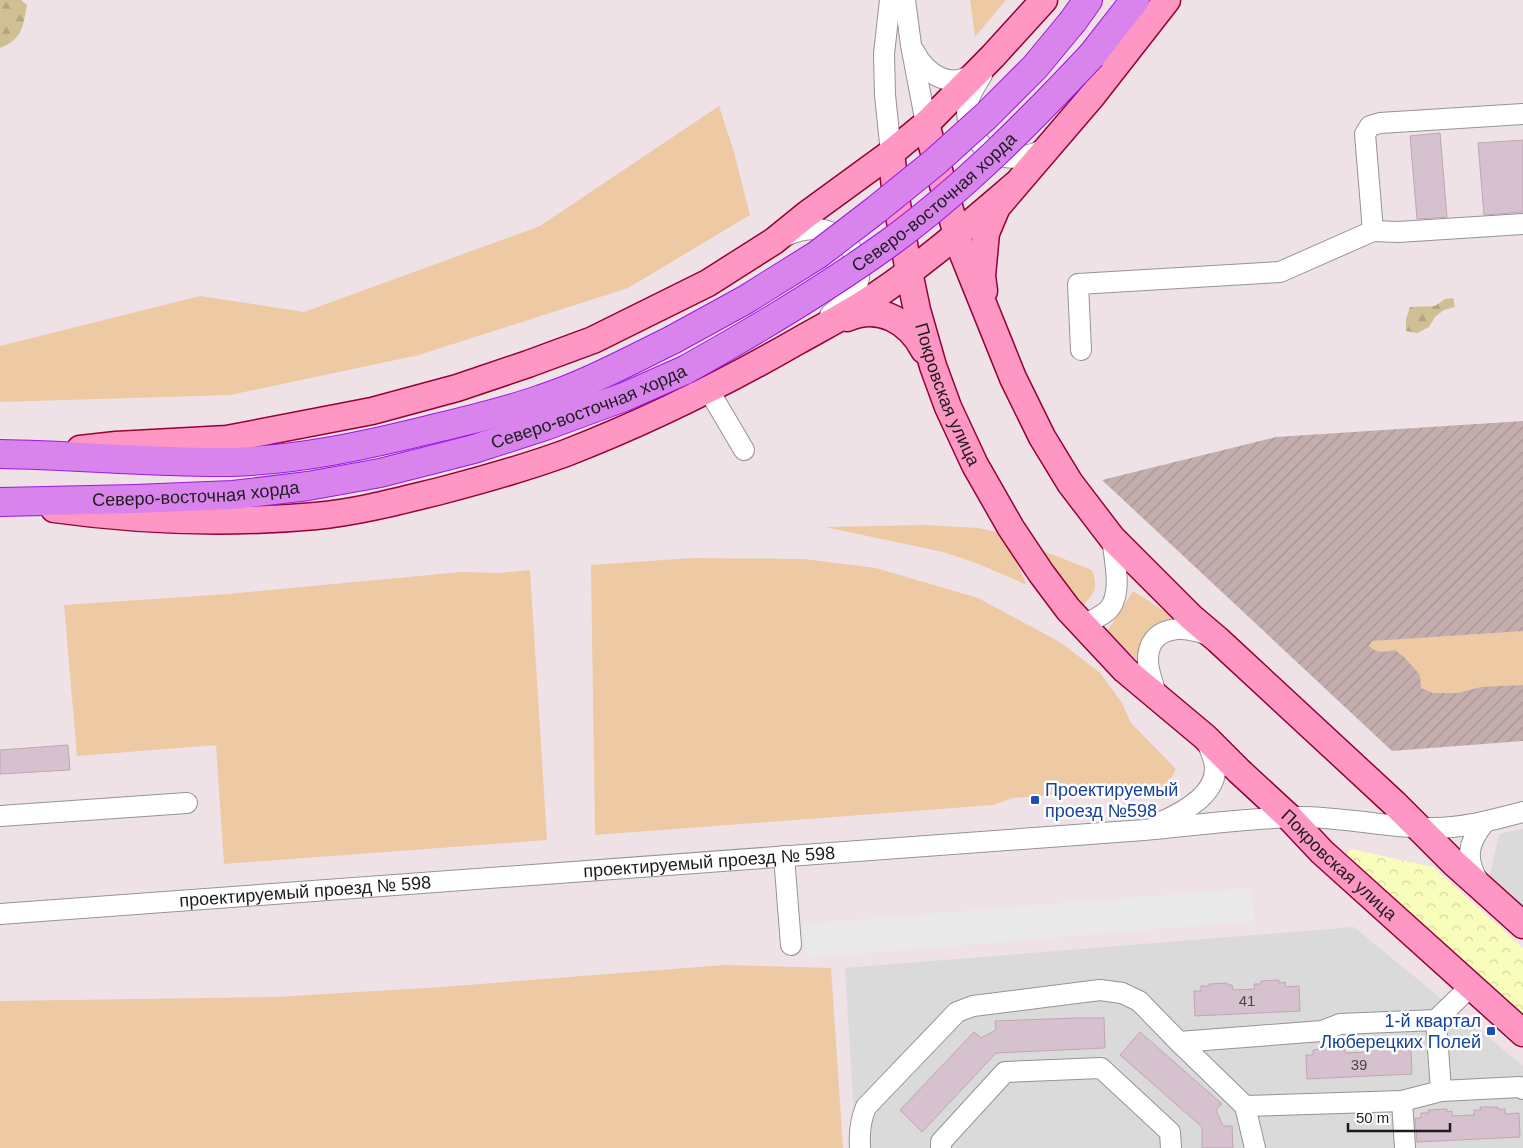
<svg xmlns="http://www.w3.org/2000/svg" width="1523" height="1148" font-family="Arial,sans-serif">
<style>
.residential{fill:#dbdadb}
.construction{fill:url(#construction-furrows)}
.grass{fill:#edc9a4}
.forest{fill:url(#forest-firs)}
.park{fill:url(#park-crowns)}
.parking{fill:#e9e9e9}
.building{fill:#d6c2ce;stroke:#c2a4b5}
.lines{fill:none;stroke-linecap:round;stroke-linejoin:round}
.minor-casing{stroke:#949494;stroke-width:22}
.major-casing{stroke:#960033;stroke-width:29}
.highway-casing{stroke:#9d18e4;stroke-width:30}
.minor{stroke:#fff;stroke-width:20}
.major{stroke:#ff97c5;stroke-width:26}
.highway{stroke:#d884ec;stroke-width:28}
.highway-bridge-casing{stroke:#9d18e4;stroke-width:30;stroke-linecap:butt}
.highway-bridge{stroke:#d884ec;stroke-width:28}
.transit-dot{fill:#1a4fb4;stroke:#fff;stroke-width:2}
.labels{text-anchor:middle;stroke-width:5;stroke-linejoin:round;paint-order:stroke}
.number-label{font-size:15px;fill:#4b4649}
.street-label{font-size:18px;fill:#1d1d1d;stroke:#fff}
.transit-label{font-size:18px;fill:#164399;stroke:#fff;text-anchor:start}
</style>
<defs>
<pattern id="construction-furrows" width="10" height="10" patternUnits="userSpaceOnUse" patternTransform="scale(1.25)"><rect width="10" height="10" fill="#c4adad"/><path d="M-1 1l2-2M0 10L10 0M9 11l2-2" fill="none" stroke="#a89494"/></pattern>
<pattern id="forest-firs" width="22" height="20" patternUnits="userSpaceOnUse" patternTransform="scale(1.25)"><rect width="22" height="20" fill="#d1bf94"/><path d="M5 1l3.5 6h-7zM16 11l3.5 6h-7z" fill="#b3a47f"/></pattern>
<pattern id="park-crowns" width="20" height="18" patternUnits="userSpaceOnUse" patternTransform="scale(1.25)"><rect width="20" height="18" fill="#f8fdbc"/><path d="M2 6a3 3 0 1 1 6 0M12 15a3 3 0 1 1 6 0" fill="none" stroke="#d4d8a1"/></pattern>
</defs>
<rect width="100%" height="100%" fill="#efe2e7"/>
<g class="residential">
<polygon points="1523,829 1523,909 1489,879 1499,834"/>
<polygon points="1354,927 1523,1066 1523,1148 856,1148 845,968"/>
</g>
<polygon class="construction" points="1523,421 1523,741 1392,751 1102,480 1276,437"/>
<g class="grass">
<polygon points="970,0 1006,0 975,37"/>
<polygon points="719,106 734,152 750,215 628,288 419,355 230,395 0,402 0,346 200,296 304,312 540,226"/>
<polygon points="925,525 978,528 1003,533 1027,585 976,563 943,552 825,527"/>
<path d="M1028 545 1092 570C1098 588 1096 590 1084 605L1071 607Z"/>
<polygon points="693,558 804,559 876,568 978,598 1060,642 1100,673 1122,703 1131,723 1176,769 1167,786 1013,798 993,805 595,835 591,565"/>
<polygon points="530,570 547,840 224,864 216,745 77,756 64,605 228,594 461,572 500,573"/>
<polygon points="1133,591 1180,621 1141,663 1106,633"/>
<path d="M1523 631V685L1481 687 1458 693H1433L1421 688 1420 675 1404 657 1395 650C1384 652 1377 654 1369 646L1372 641Z"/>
<polygon points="724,965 831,968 843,1148 0,1148 0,1001 276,997 442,987"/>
</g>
<g class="forest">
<path d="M0 0H21L27 5C23 26 23 39 0 48Z"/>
<polygon points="1453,298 1455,307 1444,310 1435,317 1429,327 1417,333 1406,331 1406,319 1410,307 1435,306 1445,299"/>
</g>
<polygon class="park" points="1351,849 1433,867 1523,948 1523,1022 1344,857"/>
<polygon class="parking" points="1251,888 1255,921 807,958 802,924"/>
<g class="building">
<polygon points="1440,133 1447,217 1417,219 1410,136"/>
<polygon points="1523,140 1523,212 1484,215 1478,143"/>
<polygon points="68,745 70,770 0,774 0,750"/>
<polygon points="1279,980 1279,983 1285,982 1286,987 1299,986 1300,1011 1195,1016 1194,991 1201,991 1201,986 1209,986 1209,984 1227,983 1227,985 1232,985 1233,990 1255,989 1254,984 1261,984 1261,981"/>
<polygon points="1077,1018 1104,1018 1105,1048 996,1053 922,1132 900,1110 974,1032 981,1038 996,1030 995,1021"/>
<polygon points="1140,1032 1222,1104 1216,1110 1223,1126 1232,1126 1233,1148 1202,1148 1202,1127 1120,1055"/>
<polygon points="1390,1044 1390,1046 1397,1046 1397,1051 1411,1050 1412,1074 1307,1079 1306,1055 1313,1055 1313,1050 1321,1049 1321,1047 1339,1046 1339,1049 1344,1048 1345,1053 1366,1052 1366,1047 1373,1047 1373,1045"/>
<polygon points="1480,1107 1498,1107 1498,1109 1505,1109 1505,1114 1519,1113 1520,1137 1417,1142 1415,1118 1421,1118 1421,1113 1429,1113 1428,1110 1447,1109 1447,1112 1452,1111 1452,1116 1474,1115 1474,1110 1481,1110"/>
</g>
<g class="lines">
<g class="minor-casing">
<g id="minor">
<polyline points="890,0 884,54 885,95 891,153"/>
<polyline points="905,0 911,45 926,124"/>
<path d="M914 51C925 73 951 92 975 72"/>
<path d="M982 75C977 83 970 93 968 103 961 138 996 167 1029 155 1035 153 1041 152 1046 147"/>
<polyline points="1373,231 1398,232 1523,224"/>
<path d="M785 236C812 224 837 226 853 252 858 261 861 273 858 282 853 296 841 306 830 315"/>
<polyline points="1081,350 1078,284 1280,272 1373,231 1365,134 1370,126 1380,123 1523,114"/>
<polyline points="708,389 744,450"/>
<path d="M1083 625C1091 621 1100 617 1107 611 1124 596 1114 558 1112 538"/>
<path d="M1156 695C1154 684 1148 672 1148 661 1147 625 1185 624 1210 636"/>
<polyline points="0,816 187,803"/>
<path d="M1159 823C1182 813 1222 793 1214 761 1212 753 1208 746 1206 739"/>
<polyline points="784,856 791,945"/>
<path d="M1481 885C1464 861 1467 843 1485 822"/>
<path id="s1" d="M0 914 1144 830C1196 825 1248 818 1300 817 1343 817 1386 827 1429 828 1461 829 1492 820 1523 812"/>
<polyline points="1471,986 1436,1020 1441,1091 1520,1087 1523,1089"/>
<polyline points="1179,1042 1245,1106 1255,1148"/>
<polyline points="1402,1101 1405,1148"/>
<polyline points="1245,1106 1402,1101 1441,1091"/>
<path d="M860 1148C859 1133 860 1121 866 1107L957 1012 973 1006 1100 990 1122 993 1139 1001 1179 1042 1322 1031 1340 1024 1436 1020"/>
<polyline points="941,1148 941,1142 1005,1072 1101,1068 1170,1132 1171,1148"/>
</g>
</g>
<g class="major-casing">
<g id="major">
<polyline points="926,124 961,249 1013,378 1042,437 1070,483 1112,538 1191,617 1218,640 1395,804 1454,863 1523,925"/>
<path id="s2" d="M891 153 897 204 909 272 917 310 933 366 948 407 975 465 1011 528 1041 573 1068 609 1125 670 1205 737 1239 771 1290 818 1322 852 1523 1033"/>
<polyline points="984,291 982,276 986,233 997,207 1092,96 1167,0"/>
<path d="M847 318C879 304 909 321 924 350"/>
<polyline points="80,449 116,445 227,439 372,411 457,388 528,364 593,340 708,283 774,241 806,215 891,153 926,124 993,56 1044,0"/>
<path d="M54 509C141 521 229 524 316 516 358 512 399 501 440 491 482 480 525 468 566 453 646 422 723 384 798 341 821 328 844 316 866 302 919 268 967 226 1015 185"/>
</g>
</g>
<g class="highway-casing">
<g id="highway">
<polyline points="1073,21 1088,0"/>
<polyline points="1092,55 1135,0"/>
<path d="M0 454C77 455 154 463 231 462 298 460 363 446 428 430 466 421 505 412 541 399 585 385 631 360 672 340"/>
<path id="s3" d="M0 502 135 499 233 495 308 486 380 473 474 449 545 426 624 397 685 370"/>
</g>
</g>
<use href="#minor" class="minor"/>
<use href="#major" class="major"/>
<use href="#highway" class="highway"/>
<g class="highway-bridge-casing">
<g id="highway-bridge">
<polyline points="672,340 745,300 817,255 877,209 935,162 986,116 1035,67 1073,21"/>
<path id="s4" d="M685 370C755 331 824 290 889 243 963 189 1029 122 1092 55"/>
</g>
</g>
<use href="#highway-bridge" class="highway-bridge"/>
</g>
<g class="transit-dot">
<rect x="1030" y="795" width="10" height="10" rx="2.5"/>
<rect x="1486" y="1026" width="10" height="10" rx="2.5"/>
</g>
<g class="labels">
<g class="number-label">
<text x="1247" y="1006">41</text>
<text x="1359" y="1070">39</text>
</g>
<g class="street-label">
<text dy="6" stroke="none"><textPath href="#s4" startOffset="301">Северо-восточная хорда</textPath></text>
<text dy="6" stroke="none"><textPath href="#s2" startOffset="249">Покровская улица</textPath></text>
<text dy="6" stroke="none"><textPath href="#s3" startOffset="601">Северо-восточная хорда</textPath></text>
<text dy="6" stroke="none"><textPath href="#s3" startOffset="196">Северо-восточная хорда</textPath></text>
<text dy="6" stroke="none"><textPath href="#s1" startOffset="711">проектируемый проезд № 598</textPath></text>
<text dy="6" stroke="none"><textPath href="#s2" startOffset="870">Покровская улица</textPath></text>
<text dy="6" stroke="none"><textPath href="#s1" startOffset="306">проектируемый проезд № 598</textPath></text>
</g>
<g class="transit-label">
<text x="1045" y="796">Проектируемый<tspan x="1045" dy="21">проезд №598</tspan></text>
<text x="1481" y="1027" text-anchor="end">1-й квартал<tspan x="1481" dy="21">Люберецких Полей</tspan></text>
</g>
</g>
<path d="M1348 1123v8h102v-8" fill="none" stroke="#1d1d1d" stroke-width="2.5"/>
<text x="1356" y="1123" font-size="15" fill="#1d1d1d" stroke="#ffffff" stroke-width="4" paint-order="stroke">50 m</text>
</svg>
